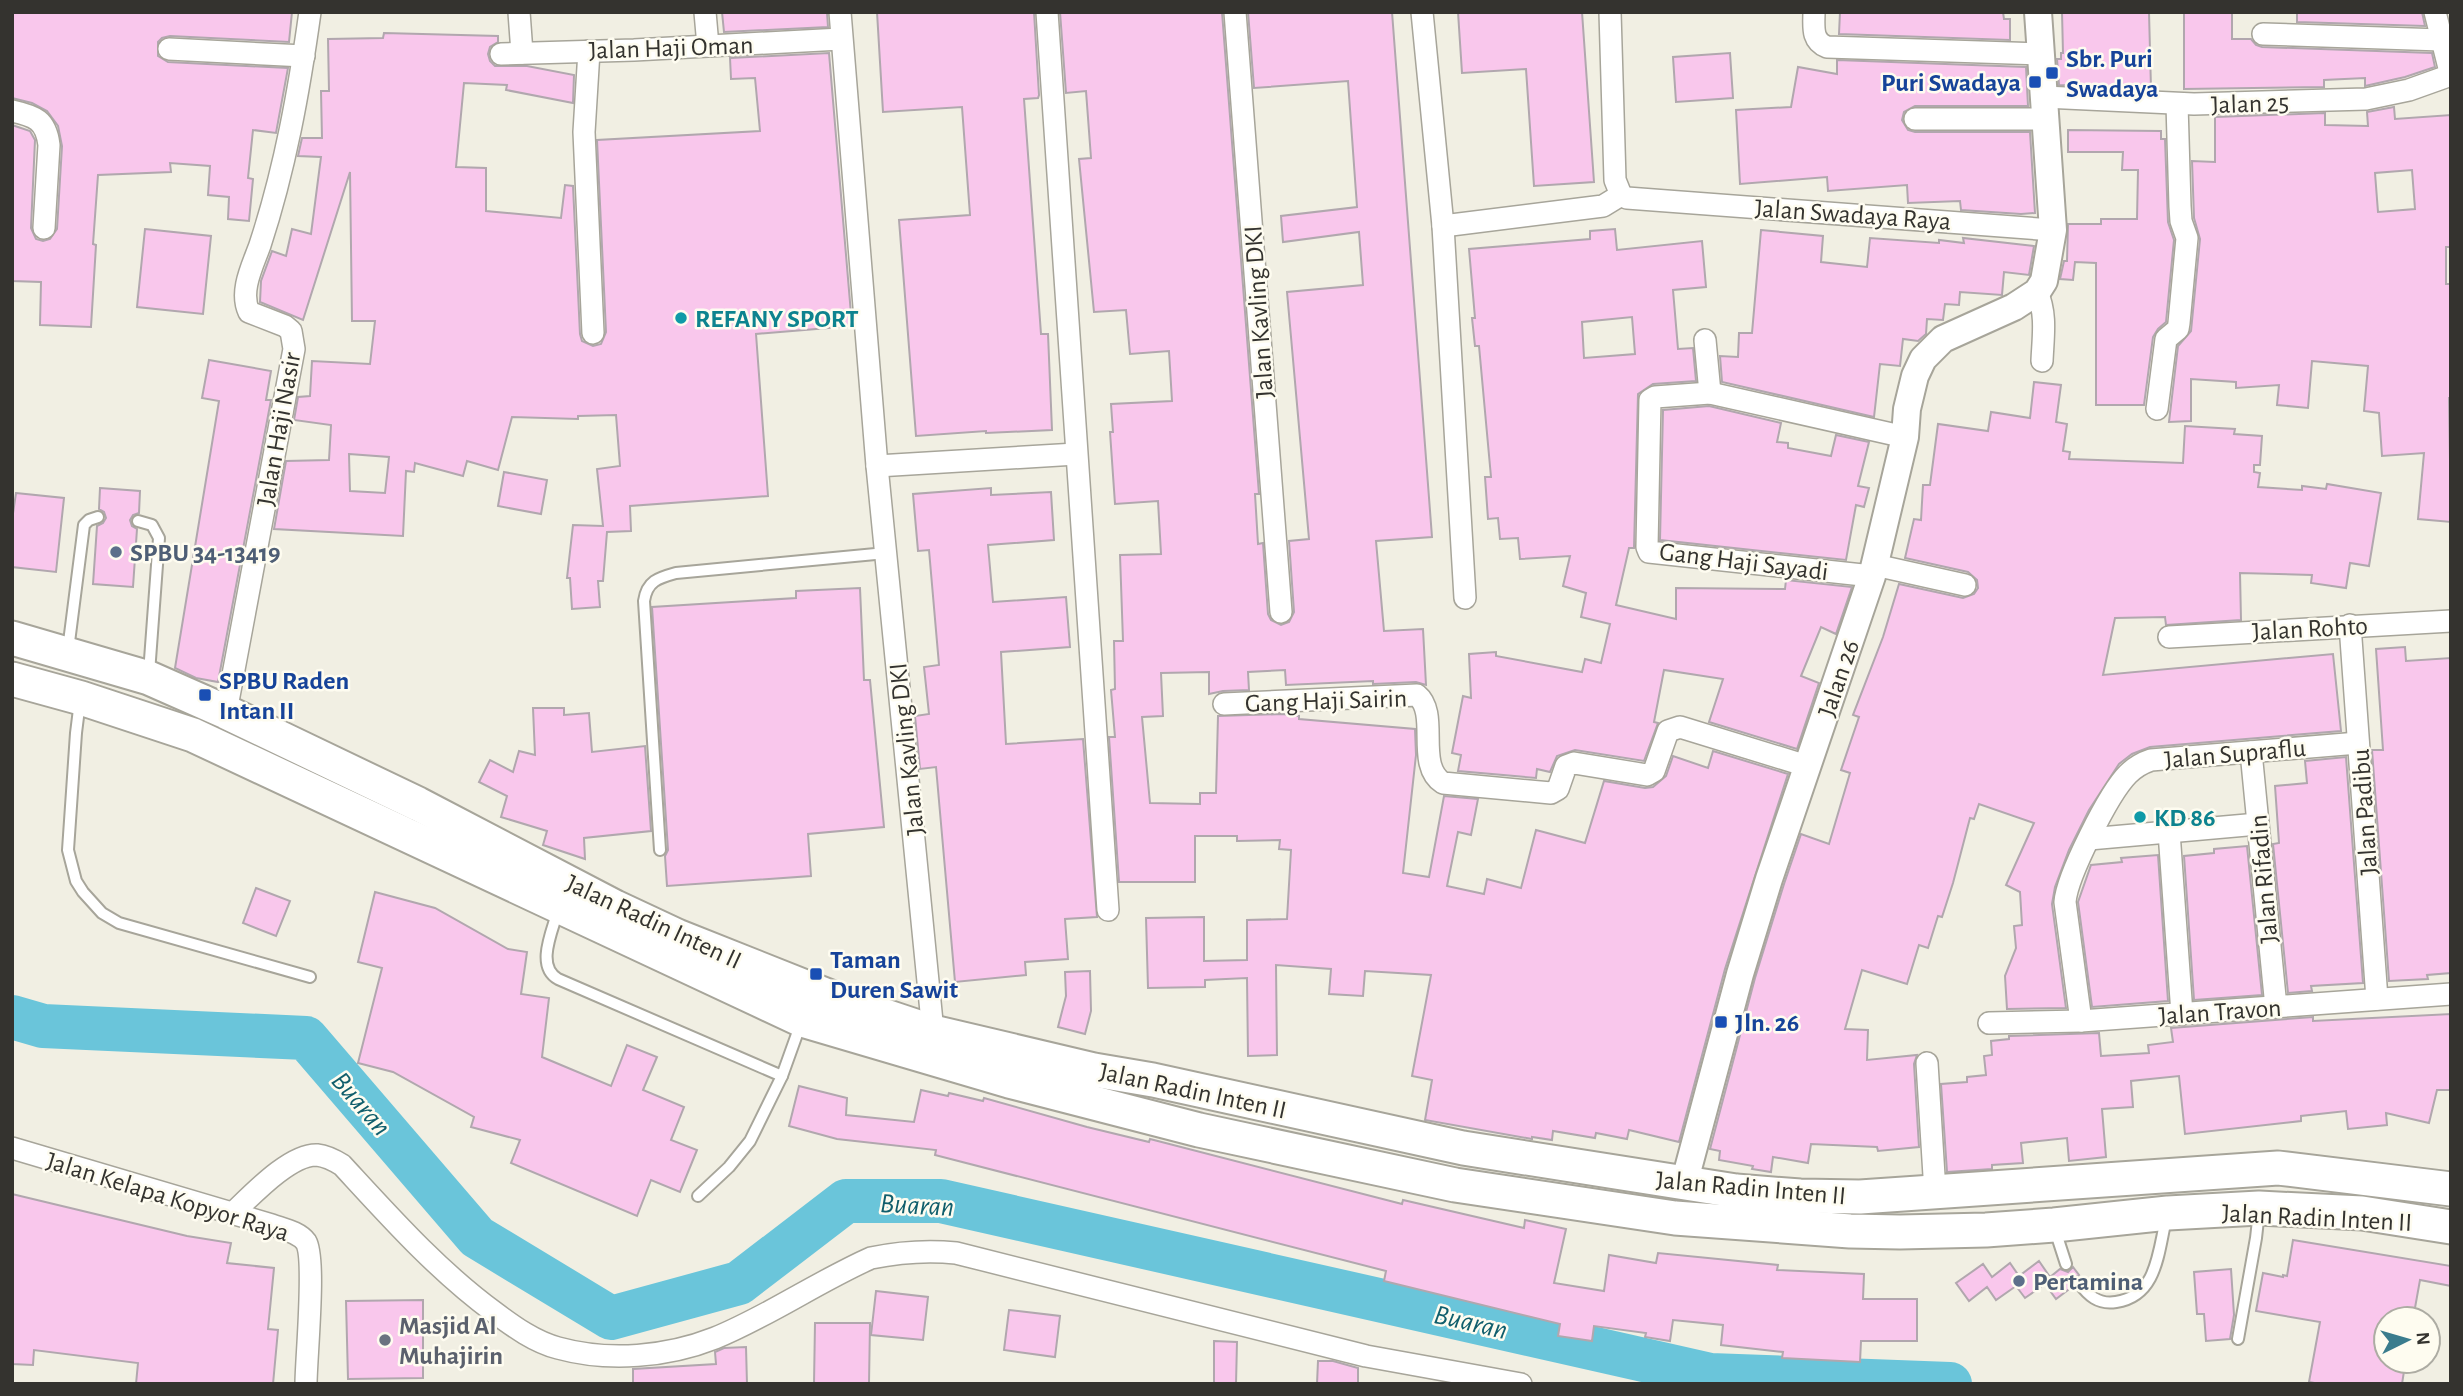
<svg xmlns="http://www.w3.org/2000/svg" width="2463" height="1396" font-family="'Alegreya Sans',sans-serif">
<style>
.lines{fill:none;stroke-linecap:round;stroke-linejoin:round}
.river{stroke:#6ac5da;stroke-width:44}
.building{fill:#f9c7ec;stroke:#b1a7ae;stroke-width:2;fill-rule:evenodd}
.service-casing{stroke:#a7a59a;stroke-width:14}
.minor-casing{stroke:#a7a59a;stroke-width:24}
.tertiary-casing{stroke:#a7a59a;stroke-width:30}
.primary-casing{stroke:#a7a59a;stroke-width:37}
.service{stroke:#fff;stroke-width:10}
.minor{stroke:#fff;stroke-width:21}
.tertiary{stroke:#fff;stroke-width:26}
.primary{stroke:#fff;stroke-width:33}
.transit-dot{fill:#1a4fb4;stroke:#fefcf0;stroke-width:2.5}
.culture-dot{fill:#0f9aa8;stroke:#fefcf0;stroke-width:2.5}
.service-dot{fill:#5c6f8a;stroke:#fefcf0;stroke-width:2.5}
.worship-dot{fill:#6b7280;stroke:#fefcf0;stroke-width:2.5}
.labels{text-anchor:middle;stroke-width:5;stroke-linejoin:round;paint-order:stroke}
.street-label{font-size:26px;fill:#34332f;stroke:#fefcf0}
.transit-label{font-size:26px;font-weight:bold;fill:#164399;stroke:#fefcf0;text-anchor:start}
.culture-label{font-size:26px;font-weight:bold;fill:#0d838f;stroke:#fefcf0;text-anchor:start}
.service-label{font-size:26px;font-weight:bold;fill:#4e5e75;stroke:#fefcf0;text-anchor:start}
.worship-label{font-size:26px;font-weight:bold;fill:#5b616d;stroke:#fefcf0;text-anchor:start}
.water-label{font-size:28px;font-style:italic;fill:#105e6c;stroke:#fefcf0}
</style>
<rect width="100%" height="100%" fill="#f1efe3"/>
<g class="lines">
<polyline class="river" points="12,1017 43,1026 306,1038 477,1237 611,1318 739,1283 846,1201 941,1201 1710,1375 1950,1384"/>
</g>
<g class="building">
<polygon points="12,12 292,12 289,42 170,36 162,38 158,42 158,56 168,62 288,68 276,133 253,130 248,178 253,179 249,221 228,219 229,197 208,195 210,166 170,163 171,172 98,175 93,244 96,245 91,327 40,325 41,282 12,281 12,125 30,131 35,140 31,228 36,239 43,241 50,239 57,229 62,146 58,126 47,111 32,103 12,98"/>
<polygon points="722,12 827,12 828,27 724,32"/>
<polygon points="877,12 1034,12 1039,95 1038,98 1024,99 1041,334 1048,334 1052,430 986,433 986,431 916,436 899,220 970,215 962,107 883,112"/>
<polygon points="1060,12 1222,12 1259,494 1255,494 1258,544 1263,543 1268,614 1271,620 1281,625 1289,622 1294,612 1289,541 1309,539 1287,292 1363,285 1359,232 1283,242 1281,216 1357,207 1348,81 1254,88 1248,12 1392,12 1432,537 1376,541 1384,631 1423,629 1426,685 1416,682 1373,684 1373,681 1286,685 1285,670 1248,672 1249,690 1223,691 1209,694 1209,672 1161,673 1163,716 1142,717 1150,803 1200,804 1200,793 1216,793 1218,716 1282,714 1299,716 1299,719 1415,729 1416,755 1403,873 1429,877 1444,796 1478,799 1471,835 1458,832 1447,886 1484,894 1487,879 1521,888 1536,830 1585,843 1604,781 1645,788 1653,787 1666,776 1673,756 1708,768 1713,751 1788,774 1725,969 1679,1142 1629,1130 1627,1139 1596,1133 1595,1138 1553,1131 1552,1140 1532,1137 1532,1139 1425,1120 1432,1080 1412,1076 1431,975 1365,971 1363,996 1329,994 1331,969 1276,965 1277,1055 1248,1056 1247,978 1205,980 1205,987 1148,988 1146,918 1204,917 1204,961 1247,960 1247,920 1287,919 1291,850 1279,849 1280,840 1237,841 1237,836 1195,836 1195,882 1119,882 1109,737 1115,737 1111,690 1115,689 1114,641 1123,641 1120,555 1161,554 1158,501 1115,504 1110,432 1113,432 1111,404 1172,401 1169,351 1130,354 1126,310 1094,312 1079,159 1091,158 1086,91 1066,93"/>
<polygon points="1458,12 1582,12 1594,182 1534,186 1526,69 1462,73"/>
<polygon points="1840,12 2003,12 2004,19 2010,19 2010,40 1839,34"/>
<polygon points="2062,12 2149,12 2151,89 2059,85 2057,59 2061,59 2061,53 2063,53"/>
<polygon points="2184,12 2232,12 2232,39 2251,39 2256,45 2262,47 2432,53 2435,67 2405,77 2365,86 2365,78 2324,80 2324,87 2184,89"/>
<polygon points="2297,12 2422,12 2425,26 2297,22"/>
<path d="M384 33 498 36V42L490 47 488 54 490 61 495 66H527L574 75 573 103 506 90 507 85 464 83 456 167 486 168V211L561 218 565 185 573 186 580 334 582 341 593 346 601 344 606 332 597 140 760 131 755 78 731 79 730 58 829 53 852 326 756 334 768 496 630 506 631 531 607 532 603 581H598L600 607 572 609 570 578H567L573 525 603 526 597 469 620 466 616 415 578 416V419L512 417 498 470 467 461 463 476 415 463 414 472 406 471 403 536 274 529 286 461 329 460 331 425 294 420 298 397 310 396 312 361 370 364 375 321H352L350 172 303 320 260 302 261 281 272 251 286 256 292 229 311 234 321 157 298 156 302 138H322L321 91H329L328 39 383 38ZM349 454 389 457 385 493 350 491Z"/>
<polygon points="1730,53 1733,98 1676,102 1673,57"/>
<polygon points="1837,60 2026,67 2028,106 1915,106 1904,112 1902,120 1908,130 1915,132 2030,132 2035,213 2021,214 1961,210 1960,201 1908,203 1907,185 1828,191 1827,177 1740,184 1736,110 1791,107 1798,67 1837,74"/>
<path d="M2394 107 2395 119 2451 115V247H2446V284H2451V398H2449L2451 522 2418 519 2424 453 2382 456 2379 413 2364 411 2368 366 2312 361 2308 408 2277 405 2279 385 2236 388V382L2191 379V421L2169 422 2178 346 2191 331 2200 239 2194 218 2192 161 2215 162V117L2325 113V125L2368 126 2367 112ZM2412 170 2415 209 2378 212 2375 173Z"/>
<polygon points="2068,130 2161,131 2161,139 2165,139 2168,222 2174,240 2166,322 2158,329 2153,337 2144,405 2096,405 2096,263 2075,262 2073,280 2060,279 2064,261 2067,261 2068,224 2101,224 2101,219 2137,219 2138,170 2122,170 2123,152 2068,152"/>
<polygon points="145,229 211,236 203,314 137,307"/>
<path d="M1615 229 1617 250 1702 241 1706 287 1673 290 1678 349 1693 348 1696 381 1653 384 1638 394 1634 548H1629L1616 605 1676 619V588L1785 589 1786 580 1852 587 1836 634 1821 627 1801 676 1819 683 1797 749 1709 722 1723 679 1664 670 1654 722 1658 723 1644 761 1575 750 1557 756 1550 772 1537 769 1536 778 1458 771 1461 755 1452 753 1463 696 1471 698 1469 654 1496 652V656L1582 672 1585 659 1601 663 1610 624 1581 617 1586 593 1563 586 1570 556 1520 559 1518 538 1500 539 1498 518 1488 519 1485 477H1491L1479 346H1475L1472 318H1475L1469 249 1590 239V231ZM1632 317 1635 354 1584 358 1582 322Z"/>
<polygon points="1761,230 1823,236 1821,262 1867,267 1870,238 1939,243 1939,240 1964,243 1963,238 2034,246 2029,275 2004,272 2002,295 1960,292 1959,305 1945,304 1943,320 1927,319 1926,334 1918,341 1903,339 1900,366 1880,364 1874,417 1722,382 1720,356 1738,357 1739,333 1752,333"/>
<polygon points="209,360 271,371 266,400 271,400 218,682 196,678 175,668 219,401 202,398"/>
<polygon points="2034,382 2061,385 2056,422 2067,424 2063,451 2070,452 2069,459 2183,463 2185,426 2235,429 2234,434 2262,436 2260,465 2254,465 2254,472 2260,473 2258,487 2302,490 2302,486 2326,489 2327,484 2381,493 2369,566 2350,563 2346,588 2311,583 2312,575 2240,573 2241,620 2166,625 2165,617 2115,618 2103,675 2333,654 2341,731 2150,747 2132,754 2119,764 2089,810 2069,850 2055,887 2052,904 2066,1008 2007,1009 2005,976 2016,948 2014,926 2022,925 2020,892 2006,885 2034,823 1979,804 1974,819 1970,818 1953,883 1942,917 1938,916 1928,948 1919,945 1907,984 1862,970 1845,1029 1868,1030 1867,1060 1917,1055 1914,1064 1919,1147 1878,1151 1877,1147 1811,1144 1808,1163 1773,1157 1771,1172 1752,1169 1753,1166 1719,1160 1720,1151 1710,1149 1755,978 1784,884 1801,834 1829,844 1850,773 1841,770 1859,717 1853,715 1883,637 1899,584 1963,598 1974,594 1978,588 1977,580 1968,572 1905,558 1914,519 1921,520 1923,485 1930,485 1938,424 1988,431 1991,412 2030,418"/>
<polygon points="1709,406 1781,423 1777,442 1788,443 1788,448 1831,456 1836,435 1869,442 1858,486 1869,488 1864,507 1856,505 1846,560 1660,540 1663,410"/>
<polygon points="504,472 547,480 541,514 498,506"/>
<polygon points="100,488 140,491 139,513 133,515 130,520 132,526 137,529 133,587 93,584 97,526 103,523 106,518 104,512 99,509"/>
<polygon points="991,488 991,495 1051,492 1054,540 988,545 993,602 1066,597 1070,647 1001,652 1006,744 1083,739 1097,917 1065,919 1068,959 1025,962 1026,975 955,982 936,767 920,769 915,716 929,714 924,667 939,665 929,550 918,551 913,494"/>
<polygon points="16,493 64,498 56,572 12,567 12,520"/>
<polygon points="860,588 864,680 870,680 884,827 808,834 811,876 667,886 665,856 668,850 652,607 796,598 796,591"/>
<polygon points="2405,647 2406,661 2451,658 2451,973 2427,975 2428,979 2389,981 2372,750 2383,750 2376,649"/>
<polygon points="533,708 564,708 564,715 589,713 592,752 645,746 651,831 584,838 585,859 543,845 547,831 501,817 507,796 479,782 490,760 513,772 519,751 535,755"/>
<polygon points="2346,757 2363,983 2311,986 2312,991 2288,993 2273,844 2279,843 2275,786 2307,783 2305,761"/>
<polygon points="2247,846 2262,995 2194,1000 2184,856 2214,853 2214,849"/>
<polygon points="2158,855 2168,1001 2092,1007 2078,902 2091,865 2122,862 2121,858"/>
<polygon points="256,888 290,901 276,936 243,923"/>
<polygon points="375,892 435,908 508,949 527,952 521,994 549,998 542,1057 611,1086 627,1045 657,1057 643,1090 684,1107 671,1140 697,1150 680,1192 651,1180 637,1216 511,1163 520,1140 471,1127 474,1117 393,1072 358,1063 382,968 358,962"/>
<polygon points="1090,971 1091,1011 1085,1034 1058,1027 1066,996 1065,972"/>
<polygon points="2451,1014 2451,1090 2437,1090 2429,1123 2386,1113 2387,1125 2348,1129 2346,1111 2301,1116 2301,1121 2185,1134 2179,1076 2131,1081 2133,1107 2102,1109 2106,1157 2069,1161 2067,1138 2021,1143 2023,1163 1992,1165 1992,1169 1947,1172 1941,1084 1967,1082 1967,1077 1986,1075 1984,1056 1992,1055 1991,1041 2009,1039 2009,1036 2099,1033 2101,1056 2149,1053 2148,1045 2173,1042 2171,1028 2313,1017 2313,1021"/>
<polygon points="799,1086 847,1098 846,1115 914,1122 921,1090 948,1096 949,1093 983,1101 984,1098 1087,1127 1149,1142 1150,1139 1402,1204 1403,1200 1524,1228 1525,1220 1566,1229 1554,1283 1604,1291 1609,1255 1656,1263 1658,1253 1778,1265 1777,1270 1864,1274 1863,1299 1917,1299 1917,1341 1861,1341 1860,1362 1782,1358 1783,1352 1721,1345 1723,1325 1673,1320 1670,1341 1645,1337 1646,1333 1594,1326 1592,1341 1558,1336 1560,1324 1384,1281 1386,1271 935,1155 936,1150 837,1139 789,1126"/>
<polygon points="12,1194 187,1236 231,1243 227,1263 274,1268 268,1329 278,1330 273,1384 136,1384 138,1363 34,1350 33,1365 12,1364"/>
<polygon points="2293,1240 2451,1266 2451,1286 2420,1280 2413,1319 2386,1319 2386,1361 2405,1365 2402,1384 2320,1384 2309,1382 2320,1322 2256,1311 2263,1273 2283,1277 2283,1275 2287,1276"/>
<polygon points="2039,1261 2050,1277 2060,1269 2068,1272 2073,1267 2079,1275 2072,1279 2072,1287 2056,1299 2045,1284 2025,1298 2016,1286 1996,1300 1987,1287 1969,1301 1956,1283 1983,1264 1992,1277 2010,1263 2019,1276"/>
<polygon points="2231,1269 2234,1315 2230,1339 2206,1341 2204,1314 2197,1314 2194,1272"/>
<polygon points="876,1291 928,1297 923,1340 871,1335"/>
<polygon points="423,1300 423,1378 348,1379 346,1301"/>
<polygon points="1009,1310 1060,1316 1055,1357 1004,1350"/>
<polygon points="815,1323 870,1323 869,1384 814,1384"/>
<polygon points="1214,1341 1237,1342 1236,1384 1214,1384"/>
<polygon points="746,1347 747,1384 633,1384 633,1369 716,1364 715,1352 724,1348"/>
<polygon points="1318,1361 1333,1361 1358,1368 1358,1384 1317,1384"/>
</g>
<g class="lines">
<g class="service-casing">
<g id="service">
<polyline points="138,521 152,525 159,538 149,673"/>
<polyline points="68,650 84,525 89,520 98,517"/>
<polyline points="80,701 76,733 68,850 76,881 83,892 102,913 119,923 310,977"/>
<path d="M660 850 644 601C647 581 658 578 676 573L886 553"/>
<path d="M558 910C553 930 535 966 558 979L782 1076 801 1023"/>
<polyline points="698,1196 729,1167 750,1141 782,1076"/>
<polyline points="2055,1230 2066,1264"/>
<path d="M2079 1283C2088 1295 2098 1305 2116 1302 2157 1296 2158 1253 2166 1219"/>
<polyline points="2238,1339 2256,1238 2259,1211"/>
</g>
</g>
<g class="minor-casing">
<g id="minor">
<polyline points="519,12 522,53"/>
<polyline points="705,12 708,46"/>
<polyline points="840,12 877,466 933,1032"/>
<polyline points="1047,12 1108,910"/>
<polyline points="1235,12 1281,612"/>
<polyline points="1422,12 1443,226 1465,598"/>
<polyline points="1610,12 1615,180 1621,195 1627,198 2053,230"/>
<path d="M1814 12C1814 26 1811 41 1827 47L2039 54"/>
<polyline points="2435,12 2451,76"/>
<polyline points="2263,34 2441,40"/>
<polyline points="169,49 304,56"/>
<polyline points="589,51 584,132 593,333"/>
<polyline points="501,54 634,50 841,39"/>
<polyline points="2044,97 2194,104 2366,99 2409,90 2451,75"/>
<path d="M12 111C35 116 46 120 49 145L44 228"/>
<polyline points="1915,119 2045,119"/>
<polyline points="1443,226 1603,206 1621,195"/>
<path d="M2037 292C2047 314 2043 337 2042 361"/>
<polyline points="1705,340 1710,393"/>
<polyline points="2157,409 2166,339 2178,329 2179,323 2187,238 2181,221 2180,206 2177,104"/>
<polyline points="877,466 1076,454"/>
<polyline points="1875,565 1965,585"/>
<polyline points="1872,576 1649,552 1647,547 1650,400 1655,397 1710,393 1905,437"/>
<polyline points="2350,625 2377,999"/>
<polyline points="2169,637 2451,621"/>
<path d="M1224 704 1417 695C1440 714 1415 765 1443 783L1551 793 1558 789 1566 766 1574 763 1647 775 1654 771 1668 731 1680 727 1807 766"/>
<path d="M226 712 294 349 291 331 285 326 249 312C239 291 253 265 260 245 285 169 299 91 310 12"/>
<polyline points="2251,752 2276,1007"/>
<polyline points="2169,832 2182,1014"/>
<polyline points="2089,839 2258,824"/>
<path d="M2081 1021 2065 902C2067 876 2109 793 2128 774 2135 767 2142 763 2151 760L2358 743"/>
<polyline points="1989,1023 2081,1021 2451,994"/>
<polyline points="1927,1063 1935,1192"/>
<path d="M12 1148 272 1225C283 1229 299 1232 306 1242 316 1259 306 1359 306 1384"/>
<path d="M233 1213C252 1195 290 1154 317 1155 326 1156 334 1160 342 1165 390 1217 437 1270 494 1312 514 1327 535 1342 558 1348 609 1362 667 1357 715 1338 769 1316 817 1282 871 1258 900 1252 926 1250 956 1253L1366 1356 1521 1384"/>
</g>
</g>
<g class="tertiary-casing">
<polyline id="tertiary" points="1684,1184 1740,974 1769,879 1872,576 1905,437 1907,409 1915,376 1923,359 1943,339 2014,307 2037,292 2044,281 2053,230 2038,12"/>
</g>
<g class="primary-casing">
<g id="primary">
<polyline points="12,638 149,678 226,712 418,804 615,907 677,936 843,1002 933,1032 1094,1070 1153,1080 1463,1148 1736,1191 1800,1196 1860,1197 2278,1168 2451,1189"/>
<polyline points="12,679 81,698 193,735 802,1020 1009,1081 1199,1130 1455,1185 1675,1218 1850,1231 1900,1232 1986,1230 2054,1225 2168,1213 2259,1208 2362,1213 2451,1227"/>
</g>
</g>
<use href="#service" class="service"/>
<use href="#minor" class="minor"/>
<use href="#tertiary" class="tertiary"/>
<use href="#primary" class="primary"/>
</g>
<g class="transit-dot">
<rect x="2045" y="66" width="14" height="14" rx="3.5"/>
<rect x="2028" y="75" width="14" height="14" rx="3.5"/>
<rect x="198" y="688" width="14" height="14" rx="3.5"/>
<rect x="809" y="967" width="14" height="14" rx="3.5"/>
<rect x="1714" y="1015" width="14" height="14" rx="3.5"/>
</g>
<g class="culture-dot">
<circle cx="681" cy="318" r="7"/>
<circle cx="2140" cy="817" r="7"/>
</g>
<g class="service-dot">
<circle cx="116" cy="552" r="7"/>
<circle cx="2019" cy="1281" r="7"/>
</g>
<circle class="worship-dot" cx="385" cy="1340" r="7"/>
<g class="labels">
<g class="street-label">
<text transform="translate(671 47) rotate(-2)" y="9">Jalan Haji Oman</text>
<text transform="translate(2250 103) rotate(-2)" y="9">Jalan 25</text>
<text transform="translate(1853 214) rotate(4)" y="9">Jalan Swadaya Raya</text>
<text transform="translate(1258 312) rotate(-94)" y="9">Jalan Kavling DKI</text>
<text transform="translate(278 429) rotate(-80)" y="9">Jalan Haji Nasir</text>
<text transform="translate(1744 561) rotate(7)" y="9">Gang Haji Sayadi</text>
<text transform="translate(2310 628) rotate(-3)" y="9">Jalan Rohto</text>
<text transform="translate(1838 678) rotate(-71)" y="9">Jalan 26</text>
<text transform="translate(1326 700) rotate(-2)" y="9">Gang Haji Sairin</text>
<text transform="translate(906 749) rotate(-96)" y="9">Jalan Kavling DKI</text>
<text transform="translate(2235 753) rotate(-5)" y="9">Jalan Supraflu</text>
<text transform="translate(2364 812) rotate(-94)" y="9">Jalan Padibu</text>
<text transform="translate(2263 879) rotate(-95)" y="9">Jalan Rifadin</text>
<text transform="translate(654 921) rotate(25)" y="9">Jalan Radin Inten II</text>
<text transform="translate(2220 1011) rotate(-4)" y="9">Jalan Travon</text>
<text transform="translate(1193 1090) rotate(12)" y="9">Jalan Radin Inten II</text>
<text transform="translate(1751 1187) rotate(5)" y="9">Jalan Radin Inten II</text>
<text transform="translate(168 1196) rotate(17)" y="9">Jalan Kelapa Kopyor Raya</text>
<text transform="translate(2317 1217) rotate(3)" y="9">Jalan Radin Inten II</text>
</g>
<g class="transit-label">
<text x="2066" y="67">Sbr. Puri<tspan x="2066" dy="30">Swadaya</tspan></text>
<text x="2021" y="91" text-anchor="end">Puri Swadaya</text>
<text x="219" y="689">SPBU Raden<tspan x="219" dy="30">Intan II</tspan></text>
<text x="830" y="968">Taman<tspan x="830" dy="30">Duren Sawit</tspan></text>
<text x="1735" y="1031">Jln. 26</text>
</g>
<g class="culture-label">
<text x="695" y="327">REFANY SPORT</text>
<text x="2154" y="826">KD 86</text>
</g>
<g class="service-label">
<text x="130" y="561">SPBU 34-13419</text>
<text x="2033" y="1290">Pertamina</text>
</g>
<g class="worship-label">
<text x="399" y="1334">Masjid Al<tspan x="399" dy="30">Muhajirin</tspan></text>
</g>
<g class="water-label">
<text transform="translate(362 1103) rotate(49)" y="10">Buaran</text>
<text transform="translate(917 1204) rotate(3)" y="10">Buaran</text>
<text transform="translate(1471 1321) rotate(13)" y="10">Buaran</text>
</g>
</g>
<rect width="2463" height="1396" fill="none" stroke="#34332f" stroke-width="28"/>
<g transform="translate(2407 1340) rotate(85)"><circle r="33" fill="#fefcf0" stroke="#adaca3" stroke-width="2"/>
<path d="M0-5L12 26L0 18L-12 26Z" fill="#3a7c8d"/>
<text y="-10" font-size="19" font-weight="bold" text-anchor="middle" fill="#34332f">N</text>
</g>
</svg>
